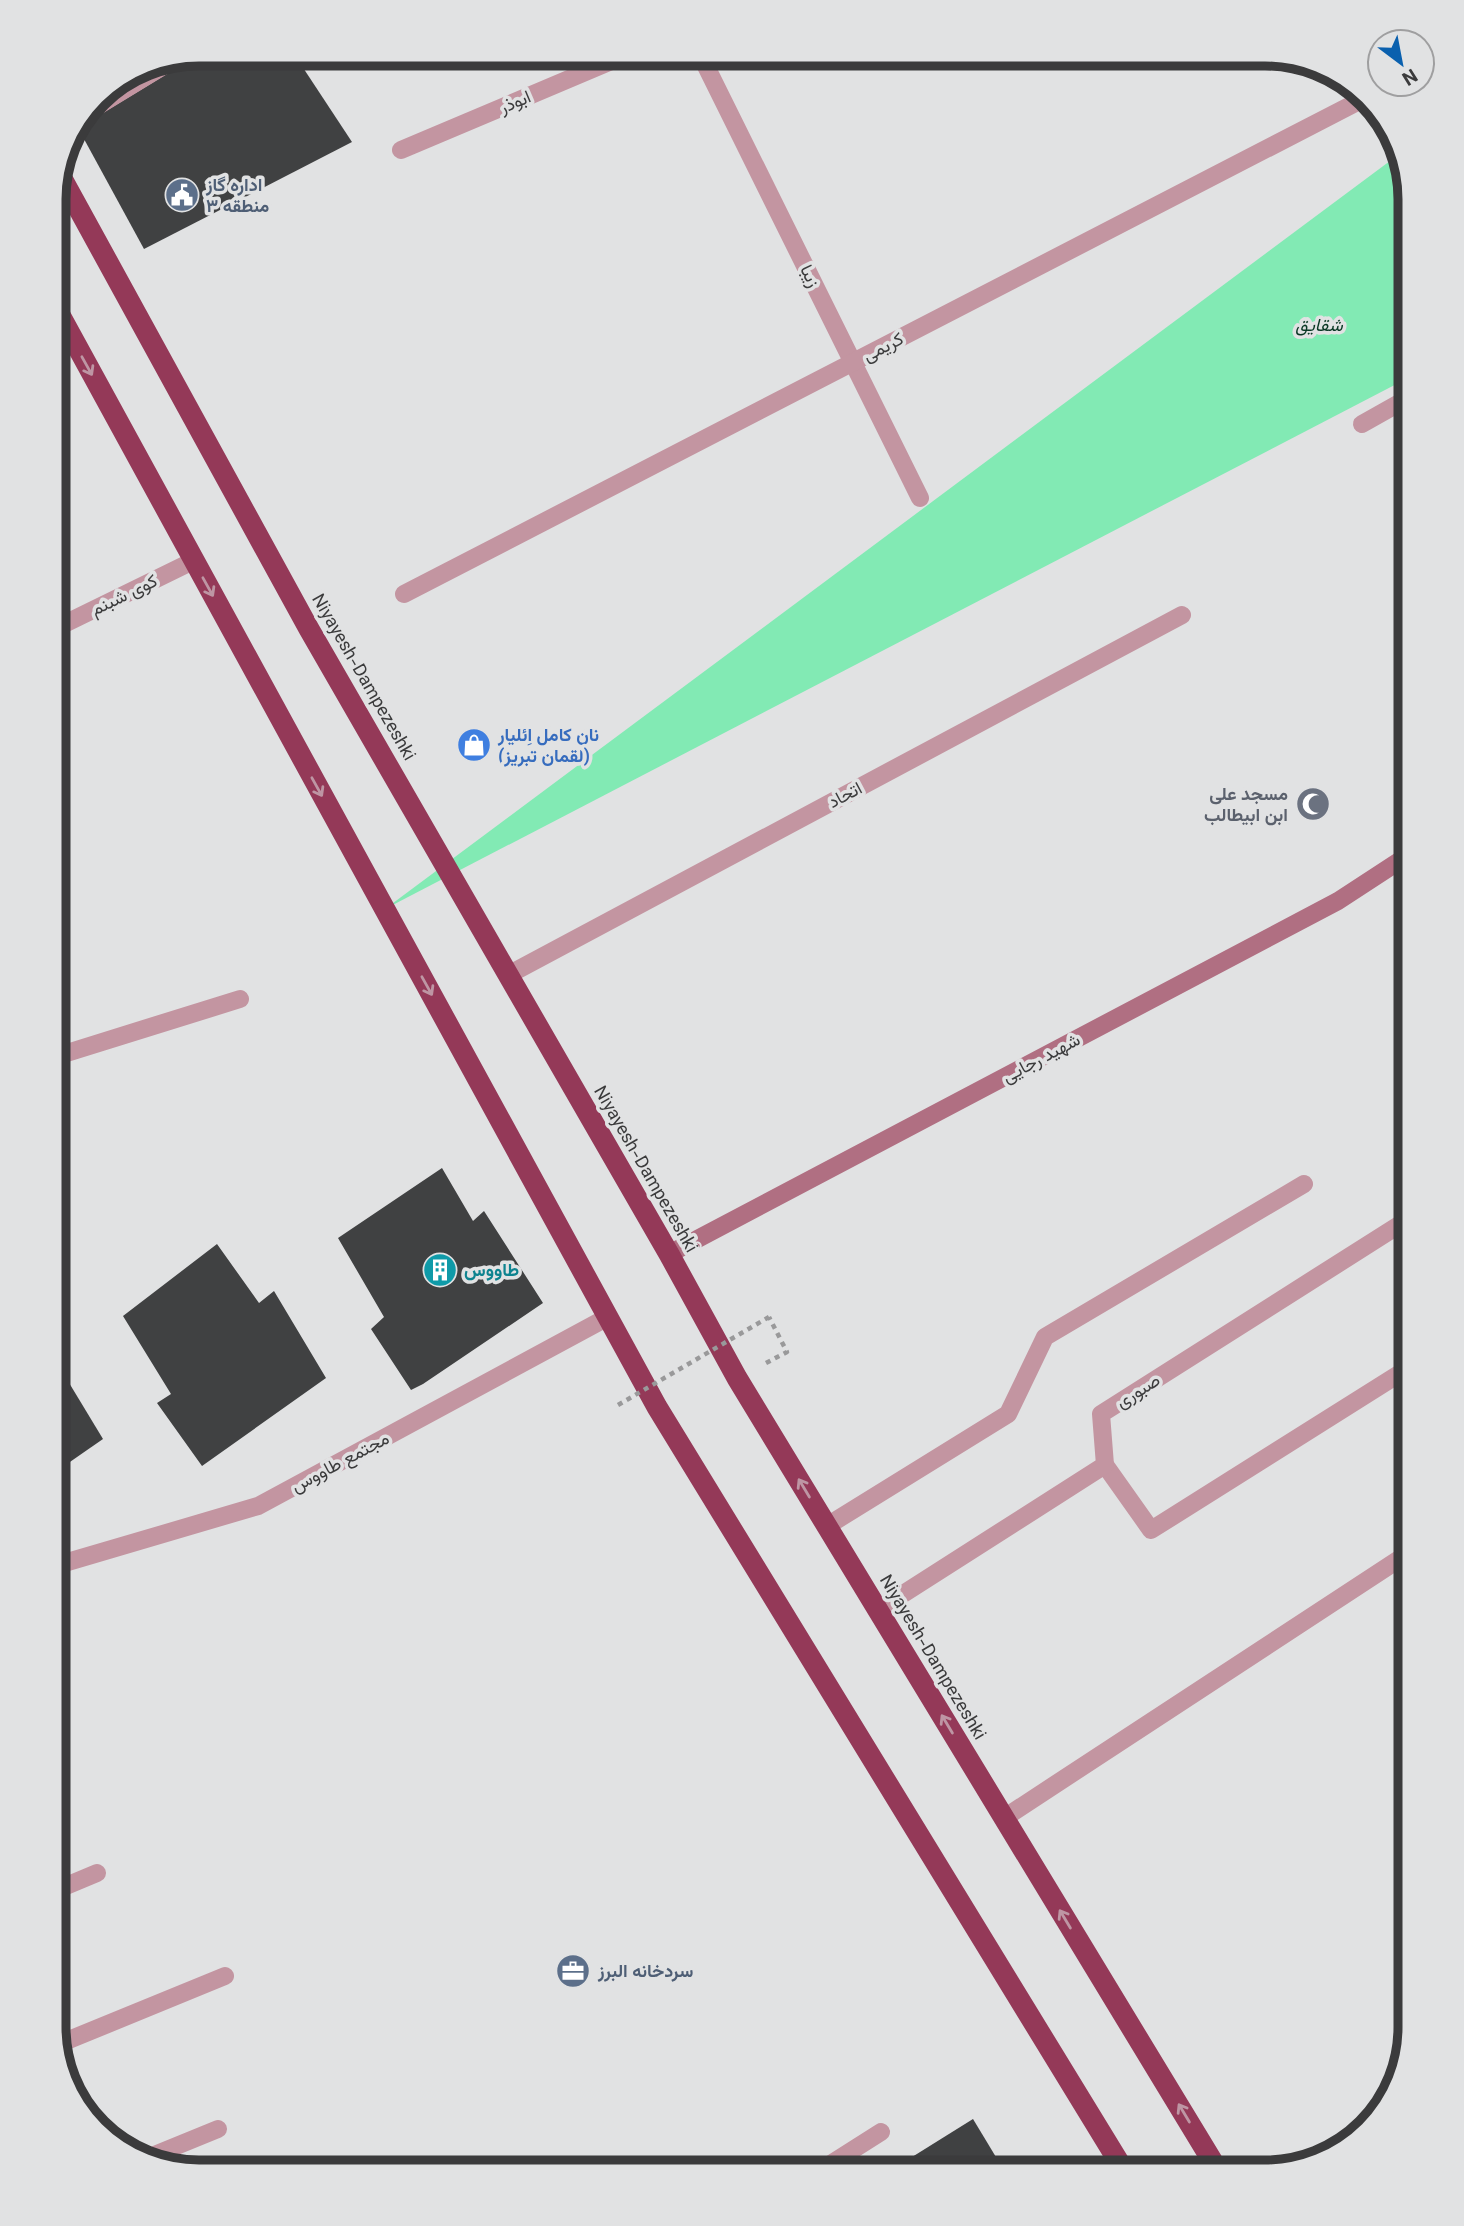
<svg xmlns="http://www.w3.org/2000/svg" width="1464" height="2226" font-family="Georgia,Vazirmatn,serif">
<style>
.green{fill:#82eab4}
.building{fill:#404142}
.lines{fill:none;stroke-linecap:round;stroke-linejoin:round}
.path{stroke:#99999a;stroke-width:4.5;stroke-dasharray:5 5;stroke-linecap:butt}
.lane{stroke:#c395a1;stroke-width:18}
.street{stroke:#c395a1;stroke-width:18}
.secondary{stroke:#b06f82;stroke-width:18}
.highway{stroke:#943958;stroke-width:21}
.path-bridge{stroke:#99999a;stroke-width:4.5;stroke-dasharray:5 5;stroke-linecap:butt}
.oneway{stroke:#be96a4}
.labels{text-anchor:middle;stroke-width:7;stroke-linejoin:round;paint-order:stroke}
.street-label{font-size:18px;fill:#3b3b3c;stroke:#e1e2e3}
.service-label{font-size:18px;font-weight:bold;fill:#4e5e75;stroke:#e1e2e3;text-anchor:start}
.park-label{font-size:18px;font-style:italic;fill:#093824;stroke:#e1e2e3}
.shop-label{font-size:18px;font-weight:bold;fill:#366cbe;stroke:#e1e2e3;text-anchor:start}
.worship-label{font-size:18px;font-weight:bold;fill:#5b616d;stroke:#e1e2e3;text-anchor:end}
.culture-label{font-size:18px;font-weight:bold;fill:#0d838f;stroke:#e1e2e3;text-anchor:start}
.rim{fill:none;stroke:#3b3b3c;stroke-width:9}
</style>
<rect width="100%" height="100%" fill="#e1e2e3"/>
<polygon class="green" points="1398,155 1410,200 1410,377 385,909"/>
<g class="building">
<polygon points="294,54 352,142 144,249 78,128 198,55"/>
<polygon points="442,1168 473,1221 484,1211 543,1303 423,1384 411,1390 371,1329 384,1317 338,1238"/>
<polygon points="217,1244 259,1303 274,1291 326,1378 202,1466 157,1403 171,1394 123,1316"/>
<polygon points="54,1358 103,1439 54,1473"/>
<polygon points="973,2119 1005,2172 888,2172"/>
</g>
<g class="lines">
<polyline class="path" points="766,1363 787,1352 769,1317"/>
<g class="lane">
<polyline points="54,1566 258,1506 608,1317"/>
<polyline points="54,1891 97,1873"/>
<polyline points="59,2044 225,1976"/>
<polyline points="147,2158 218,2129"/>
</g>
<g class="street">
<polyline points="700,54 920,498"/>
<polyline points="86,113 173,60"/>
<polyline points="401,150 628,54"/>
<polyline points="1362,424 1410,397"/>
<polyline points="404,594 1363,99"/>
<polyline points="54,629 193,561"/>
<polyline points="508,975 1182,615"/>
<polyline points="54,1057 240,999"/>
<polyline points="1105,1465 1151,1530 1410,1367"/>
<polyline points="827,1526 1008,1414 1045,1337 1304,1184"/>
<polyline points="878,1610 1105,1465 1101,1414 1410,1218"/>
<polyline points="1004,1818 1410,1552"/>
<polyline points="818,2172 881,2132"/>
</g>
<polyline class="secondary" points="669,1254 1338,901 1410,854"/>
<g class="highway">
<polyline points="59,173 309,629 669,1254 737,1378 1219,2172"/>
<polyline points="55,306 657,1407 1125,2172"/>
</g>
<polyline class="path-bridge" points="618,1405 769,1317"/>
</g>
<defs><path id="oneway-shaft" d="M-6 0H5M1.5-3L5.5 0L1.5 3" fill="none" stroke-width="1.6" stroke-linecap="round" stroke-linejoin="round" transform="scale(1.75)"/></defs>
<g class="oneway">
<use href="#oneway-shaft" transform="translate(87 366) rotate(61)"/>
<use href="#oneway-shaft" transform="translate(208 587) rotate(61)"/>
<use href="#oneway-shaft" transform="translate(317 787) rotate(61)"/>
<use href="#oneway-shaft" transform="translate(427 986) rotate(61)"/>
<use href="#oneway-shaft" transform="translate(804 1488) rotate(-121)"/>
<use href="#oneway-shaft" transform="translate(947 1724) rotate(-121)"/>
<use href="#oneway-shaft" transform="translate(1065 1919) rotate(-121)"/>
<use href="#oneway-shaft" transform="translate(1184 2113) rotate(-121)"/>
</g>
<defs>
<g id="civic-disc" transform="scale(1.75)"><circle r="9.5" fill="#5c6f8a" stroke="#e1e2e3"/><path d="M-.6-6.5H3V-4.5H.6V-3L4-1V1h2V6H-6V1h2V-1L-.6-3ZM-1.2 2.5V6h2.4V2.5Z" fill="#fff"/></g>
<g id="shop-disc" transform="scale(1.75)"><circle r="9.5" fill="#3f7fe0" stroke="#e1e2e3"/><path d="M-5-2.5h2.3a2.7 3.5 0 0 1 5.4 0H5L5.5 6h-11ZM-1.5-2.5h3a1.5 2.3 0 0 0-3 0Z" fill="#fff"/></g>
<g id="mosque-disc" transform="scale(1.75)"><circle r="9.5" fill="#6b7280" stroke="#e1e2e3"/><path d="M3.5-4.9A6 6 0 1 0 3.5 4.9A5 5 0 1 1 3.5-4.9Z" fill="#fff"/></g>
<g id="building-disc" transform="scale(1.75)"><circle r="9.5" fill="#0f9aa8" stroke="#e1e2e3"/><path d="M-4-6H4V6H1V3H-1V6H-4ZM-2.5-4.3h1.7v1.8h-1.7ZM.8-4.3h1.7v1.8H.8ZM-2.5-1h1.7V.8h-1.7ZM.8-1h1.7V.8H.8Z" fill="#fff"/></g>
<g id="office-disc" transform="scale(1.75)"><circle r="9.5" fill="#5c6f8a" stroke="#e1e2e3"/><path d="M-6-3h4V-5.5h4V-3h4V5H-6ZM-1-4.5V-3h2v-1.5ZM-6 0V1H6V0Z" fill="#fff"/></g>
</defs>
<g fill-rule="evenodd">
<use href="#civic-disc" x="182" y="195"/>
<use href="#shop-disc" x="474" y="745"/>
<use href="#mosque-disc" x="1313" y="804"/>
<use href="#building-disc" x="440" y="1270"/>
<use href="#office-disc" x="573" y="1971"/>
</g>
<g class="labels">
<g class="street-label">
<text transform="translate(515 102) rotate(-23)" y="6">ابوذر</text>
<text transform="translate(810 276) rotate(64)" y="6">زیبا</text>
<text transform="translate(883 347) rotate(-27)" y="6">کریمی</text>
<text transform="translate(124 595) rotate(-26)" y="6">کوی شبنم</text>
<text transform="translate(364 677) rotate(60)" y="6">Niyayesh-Dampezeshki</text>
<text transform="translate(845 795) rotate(-28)" y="6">اتحاد</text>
<text transform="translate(1041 1058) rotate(-28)" y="6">شهید رجایی</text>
<text transform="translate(646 1169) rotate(60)" y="6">Niyayesh-Dampezeshki</text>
<text transform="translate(1138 1391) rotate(-32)" y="6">صبوری</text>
<text transform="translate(340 1462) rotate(-28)" y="6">مجتمع طاووس</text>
<text transform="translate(933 1657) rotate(59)" y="6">Niyayesh-Dampezeshki</text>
</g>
<g class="service-label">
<text x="206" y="191">اداره گاز<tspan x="206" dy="21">منطقه ۳</tspan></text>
<text x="598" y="1977">سردخانه البرز</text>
</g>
<g class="park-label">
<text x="1319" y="331">شقایق</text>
</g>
<g class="shop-label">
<text x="498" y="741">نان کامل اِئلیار<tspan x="498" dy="21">(لقمان تبریز)</tspan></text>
</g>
<g class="worship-label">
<text x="1288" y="800">مسجد علی<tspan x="1288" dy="21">ابن ابیطالب</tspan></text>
</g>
<g class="culture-label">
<text x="464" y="1276">طاووس</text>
</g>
</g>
<path d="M0 0H1464V2226H0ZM199 66H1265A133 133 0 0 1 1398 199V2027A133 133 0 0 1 1265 2160H199A133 133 0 0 1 66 2027V199A133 133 0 0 1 199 66Z" fill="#e1e2e3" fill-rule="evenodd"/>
<path class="rim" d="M199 66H1265A133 133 0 0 1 1398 199V2027A133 133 0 0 1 1265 2160H199A133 133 0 0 1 66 2027V199A133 133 0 0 1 199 66Z"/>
<g transform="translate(1401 63) rotate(148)"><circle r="33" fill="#e1e2e3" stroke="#9f9fa0" stroke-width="2"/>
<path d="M0-5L12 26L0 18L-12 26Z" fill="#0a60ae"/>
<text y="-10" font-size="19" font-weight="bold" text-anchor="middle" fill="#3b3b3c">N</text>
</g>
</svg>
